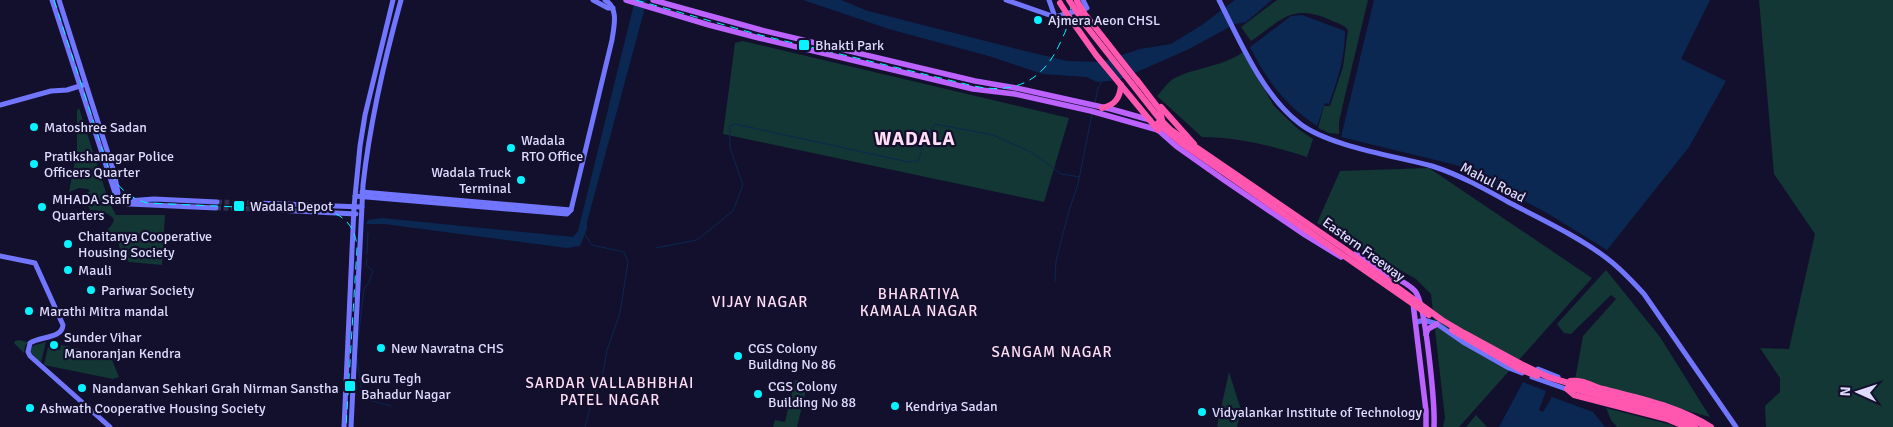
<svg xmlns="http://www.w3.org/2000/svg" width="1893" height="427" font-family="Signika,sans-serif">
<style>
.green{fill:#123734}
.water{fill:#0a2852}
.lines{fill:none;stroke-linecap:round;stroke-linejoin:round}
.stream{stroke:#0a2852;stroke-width:1}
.secondary-tunnel{stroke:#312e4c;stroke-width:5;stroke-dasharray:5 2.5;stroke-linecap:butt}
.secondary{stroke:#7276ff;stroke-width:5}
.primary{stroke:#bc62ff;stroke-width:5.5}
.highway{stroke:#ff56b0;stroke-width:6}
.rail{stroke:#07f3ff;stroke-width:1;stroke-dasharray:8 6;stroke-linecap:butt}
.highway-bridge{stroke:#ff56b0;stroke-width:6}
.poi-dot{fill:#07f3ff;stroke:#13102d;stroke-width:2}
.labels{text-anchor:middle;stroke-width:4.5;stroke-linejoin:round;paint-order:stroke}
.poi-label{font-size:14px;fill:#dedbff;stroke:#13102d;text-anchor:start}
.street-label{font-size:14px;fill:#dedbff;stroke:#13102d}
.neighbourhood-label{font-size:15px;letter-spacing:1px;fill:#ffddf4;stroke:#13102d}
.district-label{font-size:19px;font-weight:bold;letter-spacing:1px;fill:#ffddf4;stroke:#13102d}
</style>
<rect width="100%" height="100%" fill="#13102d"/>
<g class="green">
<path d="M1277 0H1368L1344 100 1339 122V134L1329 133 1318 128 1324 106H1330L1343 67 1348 30C1344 24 1334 22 1328 19 1290 3 1280 22 1251 41L1241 27Z"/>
<polygon points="1759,0 1893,0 1893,427 1766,427 1765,406 1780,392 1780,378 1760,348 1789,349 1815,234 1774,174"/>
<polygon points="743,41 1069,118 1044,202 723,134 735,43"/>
<path d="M1243 52 1274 106 1298 129 1313 139 1307 157C1272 146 1238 137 1202 137L1157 96C1162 91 1167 83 1173 79 1195 67 1223 67 1243 52Z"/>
<path d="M79 108 109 202 116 215H165L162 265 129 262C119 256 120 249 118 238L104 234C106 229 112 228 114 219 107 212 100 210 90 210L87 203 80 197 90 191 88 189 79 188 69 192 77 151V111Z"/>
<polygon points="1429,168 1592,278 1459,427 1443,427 1445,418 1431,294 1416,279 1317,223 1340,171"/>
<polygon points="1606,270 1660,337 1710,417 1575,380 1583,336 1616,299 1611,295 1571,334 1564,333 1557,324"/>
<polygon points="19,340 28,342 25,346 24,353 14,343 15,341"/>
<polygon points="46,342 40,366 29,356 32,346"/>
<polygon points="61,345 110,355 119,377 113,379 44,365 48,347 60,350"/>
<polygon points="1229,372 1241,410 1237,427 1219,427 1217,426"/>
<polygon points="795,380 808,382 797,427 773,427 775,420 785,422"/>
<polygon points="1606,408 1672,425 1675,427 1617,427 1611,420"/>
<polygon points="1476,415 1487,427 1466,427"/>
</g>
<g class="water">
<polygon points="635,0 647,0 587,222 587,229 580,246 567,248 384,224 366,224 368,220 382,218 573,237 578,231"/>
<polygon points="803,0 841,0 868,11 1021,50 1067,61 1101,62 1140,49 1171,44 1202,25 1235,0 1272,0 1246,22 1235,24 1189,49 1119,80 1097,82 1087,77 1043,74 992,57 889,29"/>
<polygon points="1374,0 1710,0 1681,59 1726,81 1689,147 1607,250 1547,213 1456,165 1341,137"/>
<path d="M1302 15 1345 31C1345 57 1338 79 1329 104L1325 103 1317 126C1284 104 1268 82 1250 47L1291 16Z"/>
<polygon points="1523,382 1546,391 1539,410 1543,412 1552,397 1593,412 1605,427 1499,427"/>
</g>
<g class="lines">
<g class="stream">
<polyline points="1095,103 1098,88 1102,81"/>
<polyline points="656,248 697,240 733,211 743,185 730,148 730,126 735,124 908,162 918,161 925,140 935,124 993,135 1031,152 1061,174 1080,177"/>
<polyline points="367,254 368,231"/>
<polyline points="1055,281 1056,261 1068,214 1078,184 1092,114"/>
<polyline points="357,349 364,289 369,282 373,271 366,265 367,259"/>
<polyline points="357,358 362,394 369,400 391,406"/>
<polyline points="585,427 593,396 602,378 607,350 620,313 628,262 624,252 592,245 585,235"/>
</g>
<g class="secondary-tunnel">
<polyline points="217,202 256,203"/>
<polyline points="216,208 256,209"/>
</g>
<g class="secondary">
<polyline points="52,0 116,196 120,202 129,204 216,208"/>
<polyline points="59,0 114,172 118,193"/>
<polyline points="593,0 608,8 613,8"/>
<polyline points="1006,0 1055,17 1087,8 1083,0"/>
<polyline points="1049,0 1055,17"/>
<path d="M1219 0C1240 41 1262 94 1299 123 1328 146 1395 156 1432 166 1460 175 1485 189 1510 203 1541 219 1583 239 1609 260 1622 270 1633 282 1644 294L1736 427"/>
<polyline points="0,105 51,91 67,90 83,85"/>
<polyline points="362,192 571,210"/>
<path d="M355 196 567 214 571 210 612 40C614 26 619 8 605 0"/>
<polyline points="127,201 154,199 217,202"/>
<polyline points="256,203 362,207"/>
<polyline points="256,209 356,214"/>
<path d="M0 256 35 263 63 325C62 339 40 336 30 343L28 352 30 356 110 427"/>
<polyline points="1417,322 1424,320 1437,324 1463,342 1509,368 1522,373"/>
<polyline points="1538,369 1558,377"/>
<polyline points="1532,377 1569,390"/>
<polyline points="344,427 354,207 360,146 365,115 393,0"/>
<path d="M351 427 363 185C370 122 384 61 401 0"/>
</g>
<g class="primary">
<polyline points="626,0 709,25 759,38 973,89 1015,94 1091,111 1158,130 1176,146 1224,180 1305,235 1341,257"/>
<polyline points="653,0 761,30 975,81 1016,88 1111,109 1150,120"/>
<path d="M1356 254C1365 260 1373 266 1382 271 1393 277 1407 282 1415 291 1426 303 1435 407 1434 427"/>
<polyline points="1413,303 1426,411 1426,427"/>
<polyline points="1426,334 1428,329 1437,324"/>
</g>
<g class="highway">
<polyline points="1084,13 1139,83"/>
<polyline points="1067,14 1096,55 1158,130 1163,125 1160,110 1137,80"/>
<polyline points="1161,107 1194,144"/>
<path d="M1102 108C1115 105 1120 98 1121 85"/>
<path d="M1570 381C1582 379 1592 386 1603 389 1641 399 1678 406 1711 427"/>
<polyline points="1567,389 1574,395 1667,419 1686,427"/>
</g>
<g class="rail">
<path d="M54 0 109 170C117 187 129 198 147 203L328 211C346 216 356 229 357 248L346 427"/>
<path d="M636 0 760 35 974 86C1016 95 1044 80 1061 41 1068 27 1071 16 1071 0"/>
</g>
<g class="highway-bridge">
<polyline points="1069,0 1087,27 1158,117 1171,130 1346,250 1442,320 1464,333 1521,364 1548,377 1606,394 1671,410 1707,427"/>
<polyline points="1077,1 1084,13"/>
<polyline points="1060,3 1067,14"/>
<polyline points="1158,123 1180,142 1429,315"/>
<polyline points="1452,330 1519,369 1537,376"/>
<polyline points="1568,387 1669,415 1695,427"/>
</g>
</g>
<g class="poi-dot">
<circle cx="1038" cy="20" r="5"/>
<rect x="798" y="39" width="12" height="12" rx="2.5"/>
<circle cx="34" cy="127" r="5"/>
<circle cx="511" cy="148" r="5"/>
<circle cx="34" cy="164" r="5"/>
<circle cx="521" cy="180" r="5"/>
<rect x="233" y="200" width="12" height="12" rx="2.5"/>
<circle cx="42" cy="207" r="5"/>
<circle cx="68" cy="244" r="5"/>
<circle cx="68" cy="270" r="5"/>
<circle cx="91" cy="290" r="5"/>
<circle cx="29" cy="311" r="5"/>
<circle cx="54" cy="345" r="5"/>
<circle cx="381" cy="348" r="5"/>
<circle cx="738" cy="356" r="5"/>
<rect x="344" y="380" width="12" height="12" rx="2.5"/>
<circle cx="82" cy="388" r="5"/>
<circle cx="758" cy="394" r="5"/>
<circle cx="895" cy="406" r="5"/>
<circle cx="30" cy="408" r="5"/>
<circle cx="1202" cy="412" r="5"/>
</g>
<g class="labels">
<g class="poi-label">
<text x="1048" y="25">Ajmera Aeon CHSL</text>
<text x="815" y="50">Bhakti Park</text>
<text x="44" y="132">Matoshree Sadan</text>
<text x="521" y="145">Wadala<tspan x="521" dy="16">RTO Office</tspan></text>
<text x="44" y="161">Pratikshanagar Police<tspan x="44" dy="16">Officers Quarter</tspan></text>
<text x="511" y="177" text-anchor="end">Wadala Truck<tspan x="511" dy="16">Terminal</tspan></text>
<text x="52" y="204">MHADA Staff<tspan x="52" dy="16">Quarters</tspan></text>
<text x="250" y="211">Wadala Depot</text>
<text x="78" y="241">Chaitanya Cooperative<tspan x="78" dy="16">Housing Society</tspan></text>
<text x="78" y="275">Mauli</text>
<text x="101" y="295">Pariwar Society</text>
<text x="39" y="316">Marathi Mitra mandal</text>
<text x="64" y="342">Sunder Vihar<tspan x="64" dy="16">Manoranjan Kendra</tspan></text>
<text x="391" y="353">New Navratna CHS</text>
<text x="748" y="353">CGS Colony<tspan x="748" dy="16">Building No 86</tspan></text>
<text x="361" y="383">Guru Tegh<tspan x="361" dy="16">Bahadur Nagar</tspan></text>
<text x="768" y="391">CGS Colony<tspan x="768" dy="16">Building No 88</tspan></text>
<text x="92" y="393">Nandanvan Sehkari Grah Nirman Sanstha</text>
<text x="905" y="411">Kendriya Sadan</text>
<text x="40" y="413">Ashwath Cooperative Housing Society</text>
<text x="1212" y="417">Vidyalankar Institute of Technology</text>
</g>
<g class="street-label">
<text transform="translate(1493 182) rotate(27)" y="5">Mahul Road</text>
<text transform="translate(1364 249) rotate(36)" y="5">Eastern Freeway</text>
</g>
<g class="neighbourhood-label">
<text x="919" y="299">BHARATIYA<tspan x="919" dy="17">KAMALA NAGAR</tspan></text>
<text x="760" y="307">VIJAY NAGAR</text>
<text x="1052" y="357">SANGAM NAGAR</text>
<text x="610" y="388">SARDAR VALLABHBHAI<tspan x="610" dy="17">PATEL NAGAR</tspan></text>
</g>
<g class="district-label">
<text x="915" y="145">WADALA</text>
</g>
</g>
<g transform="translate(1858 392) rotate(273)" stroke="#13102d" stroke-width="4" paint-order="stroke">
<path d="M0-4L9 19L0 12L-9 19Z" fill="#dedbff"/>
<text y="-8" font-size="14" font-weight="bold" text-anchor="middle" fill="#dedbff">N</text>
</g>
</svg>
